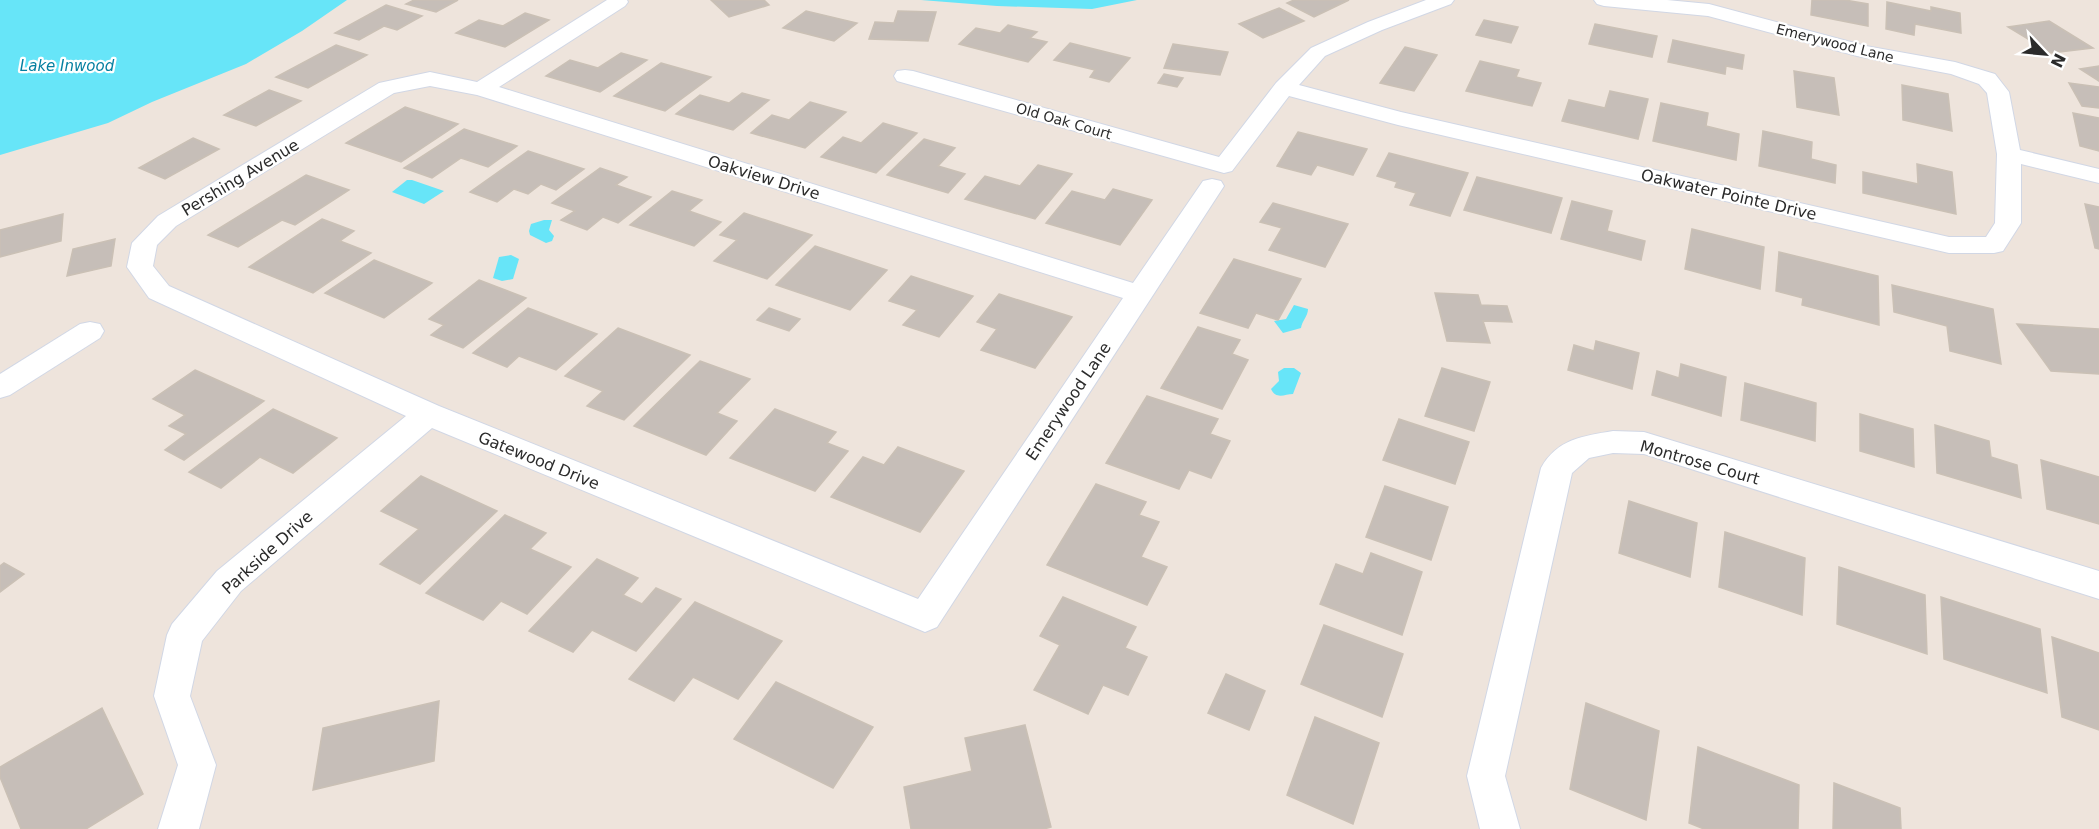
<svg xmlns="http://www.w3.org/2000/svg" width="2099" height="829" font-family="'DejaVu Sans',sans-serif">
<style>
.water{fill:#67e5f8}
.building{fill:#c6beb8;stroke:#cac0b5;stroke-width:1.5}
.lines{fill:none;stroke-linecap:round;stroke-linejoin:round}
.street-casing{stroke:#d1d7e5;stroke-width:2}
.street{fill:#fff;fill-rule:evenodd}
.labels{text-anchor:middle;stroke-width:4.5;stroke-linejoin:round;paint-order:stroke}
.far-street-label{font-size:14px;fill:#2b2b2b;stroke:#fff}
.far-water-label{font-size:15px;font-style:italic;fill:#047fa0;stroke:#fff}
.street-label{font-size:16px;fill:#2b2b2b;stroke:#fff}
</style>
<rect width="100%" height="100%" fill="#eee4dc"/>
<g class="water">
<polygon points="0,0 347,0 302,31 246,64 152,102 108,123 0,155"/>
<polygon points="921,0 1137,0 1092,9 997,6"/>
<polygon points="407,180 412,180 444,191 424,204 392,192"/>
<polygon points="544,220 552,220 549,230 554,236 552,241 546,243 530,235 529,231 531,224"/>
<polygon points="511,255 519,259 513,279 502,281 493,278 499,257"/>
<path d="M1294 305 1308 309C1308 316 1302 321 1301 328L1283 333 1274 321 1286 319Z"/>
<path d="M1284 368H1294L1301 373 1293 394C1285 394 1276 400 1271 389L1279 381 1278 372Z"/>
</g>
<g class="building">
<polygon points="414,0 458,0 436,12 406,4"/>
<polygon points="711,0 764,0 769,5 729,17"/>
<polygon points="1294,0 1349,0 1314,17 1287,3"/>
<polygon points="1812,0 1845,0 1868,4 1868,26 1811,15"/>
<polygon points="1887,2 1931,11 1931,7 1960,13 1961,33 1915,24 1914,35 1886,29"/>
<polygon points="386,5 422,16 397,30 384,26 359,40 335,33"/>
<polygon points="1279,8 1304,21 1263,38 1239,24"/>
<polygon points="806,11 857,23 834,41 783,28"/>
<polygon points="898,11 936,12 928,41 869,39 875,22 894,23"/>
<polygon points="525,13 549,20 505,47 456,33 479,20 503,26"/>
<polygon points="1484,20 1518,27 1511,43 1476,35"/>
<polygon points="2049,21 2093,48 2051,53 2008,27"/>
<polygon points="1595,24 1657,36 1652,57 1589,44"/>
<polygon points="1008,25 1037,32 1030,38 1047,42 1028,62 959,44 976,28 1000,33"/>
<polygon points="1673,40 1744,55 1742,69 1726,66 1725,74 1668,62"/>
<polygon points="1070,43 1130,58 1109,82 1090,77 1095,70 1054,60"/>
<polygon points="1173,44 1228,52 1220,75 1164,68"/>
<polygon points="336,45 367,55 308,88 276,77"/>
<polygon points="1405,47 1437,55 1414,91 1380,83"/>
<polygon points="621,53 647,60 600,92 546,76 570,60 598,68"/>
<polygon points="1480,61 1519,70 1516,77 1541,83 1532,106 1466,91"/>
<polygon points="661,63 711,77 665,111 614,96"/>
<polygon points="2099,66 2099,81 2080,69"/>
<polygon points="1794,71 1834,78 1839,115 1797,107"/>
<polygon points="1164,74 1183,78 1177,87 1158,83"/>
<polygon points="2069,83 2099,87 2099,108 2082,106"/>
<polygon points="1902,85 1948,94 1952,131 1903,120"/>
<polygon points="269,90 301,101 256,126 224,115"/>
<polygon points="1610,91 1648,99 1638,139 1562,121 1569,100 1605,108"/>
<polygon points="742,93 769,100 733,130 676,114 700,95 729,103"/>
<polygon points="810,102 846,112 805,148 751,133 772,115 789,120"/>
<polygon points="1661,103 1708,113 1706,126 1739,134 1736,160 1653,141"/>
<polygon points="405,107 458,124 401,162 346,143"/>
<polygon points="2073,113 2099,118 2099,151 2080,146"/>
<polygon points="883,123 917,133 876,173 821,157 843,137 861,143"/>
<polygon points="464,129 517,146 488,167 461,158 432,178 404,168"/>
<polygon points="1763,131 1812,142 1811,159 1836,165 1835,183 1759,166"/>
<polygon points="1298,132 1367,149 1353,175 1317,165 1311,175 1277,166"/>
<polygon points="193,138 219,149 165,179 139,168"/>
<polygon points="924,139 955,148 938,166 965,174 948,193 887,175"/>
<polygon points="528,151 584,169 556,190 541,184 528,194 514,189 497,202 470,192"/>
<polygon points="1389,153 1468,173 1450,216 1410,205 1416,193 1395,187 1397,182 1377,176"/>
<polygon points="1917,164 1952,172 1956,214 1863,193 1863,172 1918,184"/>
<polygon points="1038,165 1072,174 1035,219 965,199 985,176 1020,186"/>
<polygon points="600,168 627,177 616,185 651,197 618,223 603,217 587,230 561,220 575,211 552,203"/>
<polygon points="306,175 349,190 295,225 282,220 238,247 208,235"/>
<polygon points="1477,177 1562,198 1551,233 1464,210"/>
<polygon points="1113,189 1152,200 1120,245 1046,223 1072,191 1105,200"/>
<polygon points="672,191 702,200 689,211 721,222 694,246 630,225"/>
<polygon points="1572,201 1612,211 1607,231 1645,241 1641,260 1561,239"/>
<polygon points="1273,203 1348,224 1325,267 1269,250 1282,228 1260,222"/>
<polygon points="2085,204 2099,207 2099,249 2095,248"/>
<polygon points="744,213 812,235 767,279 714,261 737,240 720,235"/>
<polygon points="63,214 61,241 0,257 0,230"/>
<polygon points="322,219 354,231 340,241 371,253 313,293 249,267"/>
<polygon points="1692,229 1764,247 1760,289 1685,269"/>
<polygon points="115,239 111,266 67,276 73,249"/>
<polygon points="815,246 887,270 850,310 776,285"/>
<polygon points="1779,252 1878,276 1879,325 1802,305 1803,298 1776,291"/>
<polygon points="1234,259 1301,279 1278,320 1256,313 1248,328 1200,313"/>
<polygon points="374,260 432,283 384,318 325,293"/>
<polygon points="911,276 973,296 939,337 903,325 917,310 889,301"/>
<polygon points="479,280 526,298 463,348 431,335 444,325 429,319"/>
<polygon points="1892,285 1993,309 2001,364 1950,351 1947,326 1894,312"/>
<polygon points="1435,293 1478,295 1481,305 1507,306 1512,322 1483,321 1490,343 1447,341"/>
<polygon points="999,294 1072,317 1035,368 981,350 997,329 977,322"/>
<polygon points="528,308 597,334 556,370 519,356 507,367 473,353"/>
<polygon points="769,308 800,319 789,331 757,320"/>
<polygon points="2017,324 2099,329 2099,374 2051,371"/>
<polygon points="1198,327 1240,340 1232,354 1248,360 1222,409 1161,388"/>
<polygon points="618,328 690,355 624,420 587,406 603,391 565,376"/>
<polygon points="1596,341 1639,353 1632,389 1568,370 1574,345 1594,351"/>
<polygon points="700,361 750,379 717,413 737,421 706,455 634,426"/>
<polygon points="1681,364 1726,377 1721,416 1652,395 1657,371 1679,378"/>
<polygon points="1442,368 1490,382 1474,431 1425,416"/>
<polygon points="195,370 264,401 184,460 165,450 186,434 169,426 185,415 153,399"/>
<polygon points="1745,383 1816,403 1815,441 1741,420"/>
<polygon points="1147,396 1218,419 1210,434 1230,441 1211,478 1189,470 1179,489 1106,463"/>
<polygon points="273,409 337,438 293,473 260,457 221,488 189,472"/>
<polygon points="775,409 836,432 827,443 848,451 815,491 730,458"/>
<polygon points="1860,414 1913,429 1914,467 1860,451"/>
<polygon points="1399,419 1469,442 1455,484 1383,460"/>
<polygon points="1935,425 1989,441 1991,457 2017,465 2021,498 1937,473"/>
<polygon points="898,447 964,471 920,532 831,497 863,457 884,465"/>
<polygon points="2041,460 2099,477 2099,524 2047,509"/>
<polygon points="421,476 497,511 420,584 380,564 419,529 381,511"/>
<polygon points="1096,484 1146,502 1139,515 1159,522 1141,557 1167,567 1147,605 1047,565"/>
<polygon points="1385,486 1448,507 1431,560 1366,537"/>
<polygon points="1629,501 1697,523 1690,577 1619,553"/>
<polygon points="505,515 546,533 530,549 571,567 527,614 501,601 483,620 426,593"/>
<polygon points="1725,532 1805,558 1802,615 1719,587"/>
<polygon points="1371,553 1422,572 1402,635 1320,604 1336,564 1363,574"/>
<polygon points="597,559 638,578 623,595 642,604 656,588 681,599 636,651 592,630 573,652 529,631"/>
<polygon points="4,563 24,574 0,592 0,566"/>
<polygon points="1839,567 1925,595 1927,654 1837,624"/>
<polygon points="1063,597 1136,627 1125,648 1147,657 1128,695 1103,685 1088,714 1034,690 1060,645 1040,636"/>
<polygon points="1941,597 2040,629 2047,693 1944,659"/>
<polygon points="695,602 782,641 738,699 693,677 674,701 629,679"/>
<polygon points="1324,625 1403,654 1382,717 1301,684"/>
<polygon points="2052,637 2099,653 2099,730 2062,717"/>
<polygon points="1226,674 1265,691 1249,730 1208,713"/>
<polygon points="776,682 873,727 833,788 734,739"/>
<polygon points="439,701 434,761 313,790 323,728"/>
<polygon points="1586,703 1659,731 1646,820 1570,789"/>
<polygon points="102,708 143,794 86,829 21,829 0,777 0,767"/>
<polygon points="1315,717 1379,743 1353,824 1287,795"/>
<polygon points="1025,725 1051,827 1044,829 911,829 904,787 972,771 965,738"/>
<polygon points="1698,747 1799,785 1798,829 1704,829 1689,823"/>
<polygon points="1834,783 1900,808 1901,829 1833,829"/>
</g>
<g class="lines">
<g class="street-casing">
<g id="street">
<path d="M607 0H627L628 2 625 6 499 87 1133 283 1203 181 1212 179 1221 181 1224 186 937 627 925 632 913 627 432 428 241 591 202 641 190 696 216 765 199 829H158L178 765 154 696 167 635 172 624 217 571 406 416 149 298 127 267 132 243 158 216 379 83 430 72 477 82ZM430 86 477 95 1123 298 918 599 439 406 169 286 153 266 157 245 176 226 394 93Z"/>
<polygon points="1426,0 1454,0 1451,4 1382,30 1325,56 1299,85 1401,112 1949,237 1986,237 1995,223 1997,154 1987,93 1979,84 1951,74 1857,56 1708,16 1604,6 1597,4 1594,0 1667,0 1709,4 1866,46 1955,62 1995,74 2009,92 2020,150 2099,169 2099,183 2021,164 2021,223 2003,251 1994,253 1949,253 1398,125 1289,96 1232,171 1224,173 897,81 894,76 897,71 905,70 913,71 1219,157 1276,83 1311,48 1368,22"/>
<polygon points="90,322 100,324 104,331 100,338 10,395 0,398 0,374 80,324"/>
<path d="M1613 431 1644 432 2099 571V599L1644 454 1613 453 1589 458 1572 473 1505 776 1520 829H1480L1467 776 1541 468C1557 439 1583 436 1613 431Z"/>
</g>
</g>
<use href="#street" class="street"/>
</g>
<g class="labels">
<g class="far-street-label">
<text transform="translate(1835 43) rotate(14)" y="5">Emerywood Lane</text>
<text transform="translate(1064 121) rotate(16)" y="5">Old Oak Court</text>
</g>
<g class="far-water-label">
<text x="67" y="71">Lake Inwood</text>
</g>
<g class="street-label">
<text transform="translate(240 177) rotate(-31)" y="6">Pershing Avenue</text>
<text transform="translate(764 177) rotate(17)" y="6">Oakview Drive</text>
<text transform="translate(1729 194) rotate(13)" y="6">Oakwater Pointe Drive</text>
<text transform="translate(1068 401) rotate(-56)" y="6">Emerywood Lane</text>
<text transform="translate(539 460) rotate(22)" y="6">Gatewood Drive</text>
<text transform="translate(1700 462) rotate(16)" y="6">Montrose Court</text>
<text transform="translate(267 552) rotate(-42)" y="6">Parkside Drive</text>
</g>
</g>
<g transform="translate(2045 54) rotate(116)" stroke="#ffffff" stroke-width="4.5" paint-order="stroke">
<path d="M0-4.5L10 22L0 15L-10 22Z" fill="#2b2b2b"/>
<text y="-9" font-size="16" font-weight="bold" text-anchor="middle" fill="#2b2b2b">N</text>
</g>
</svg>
